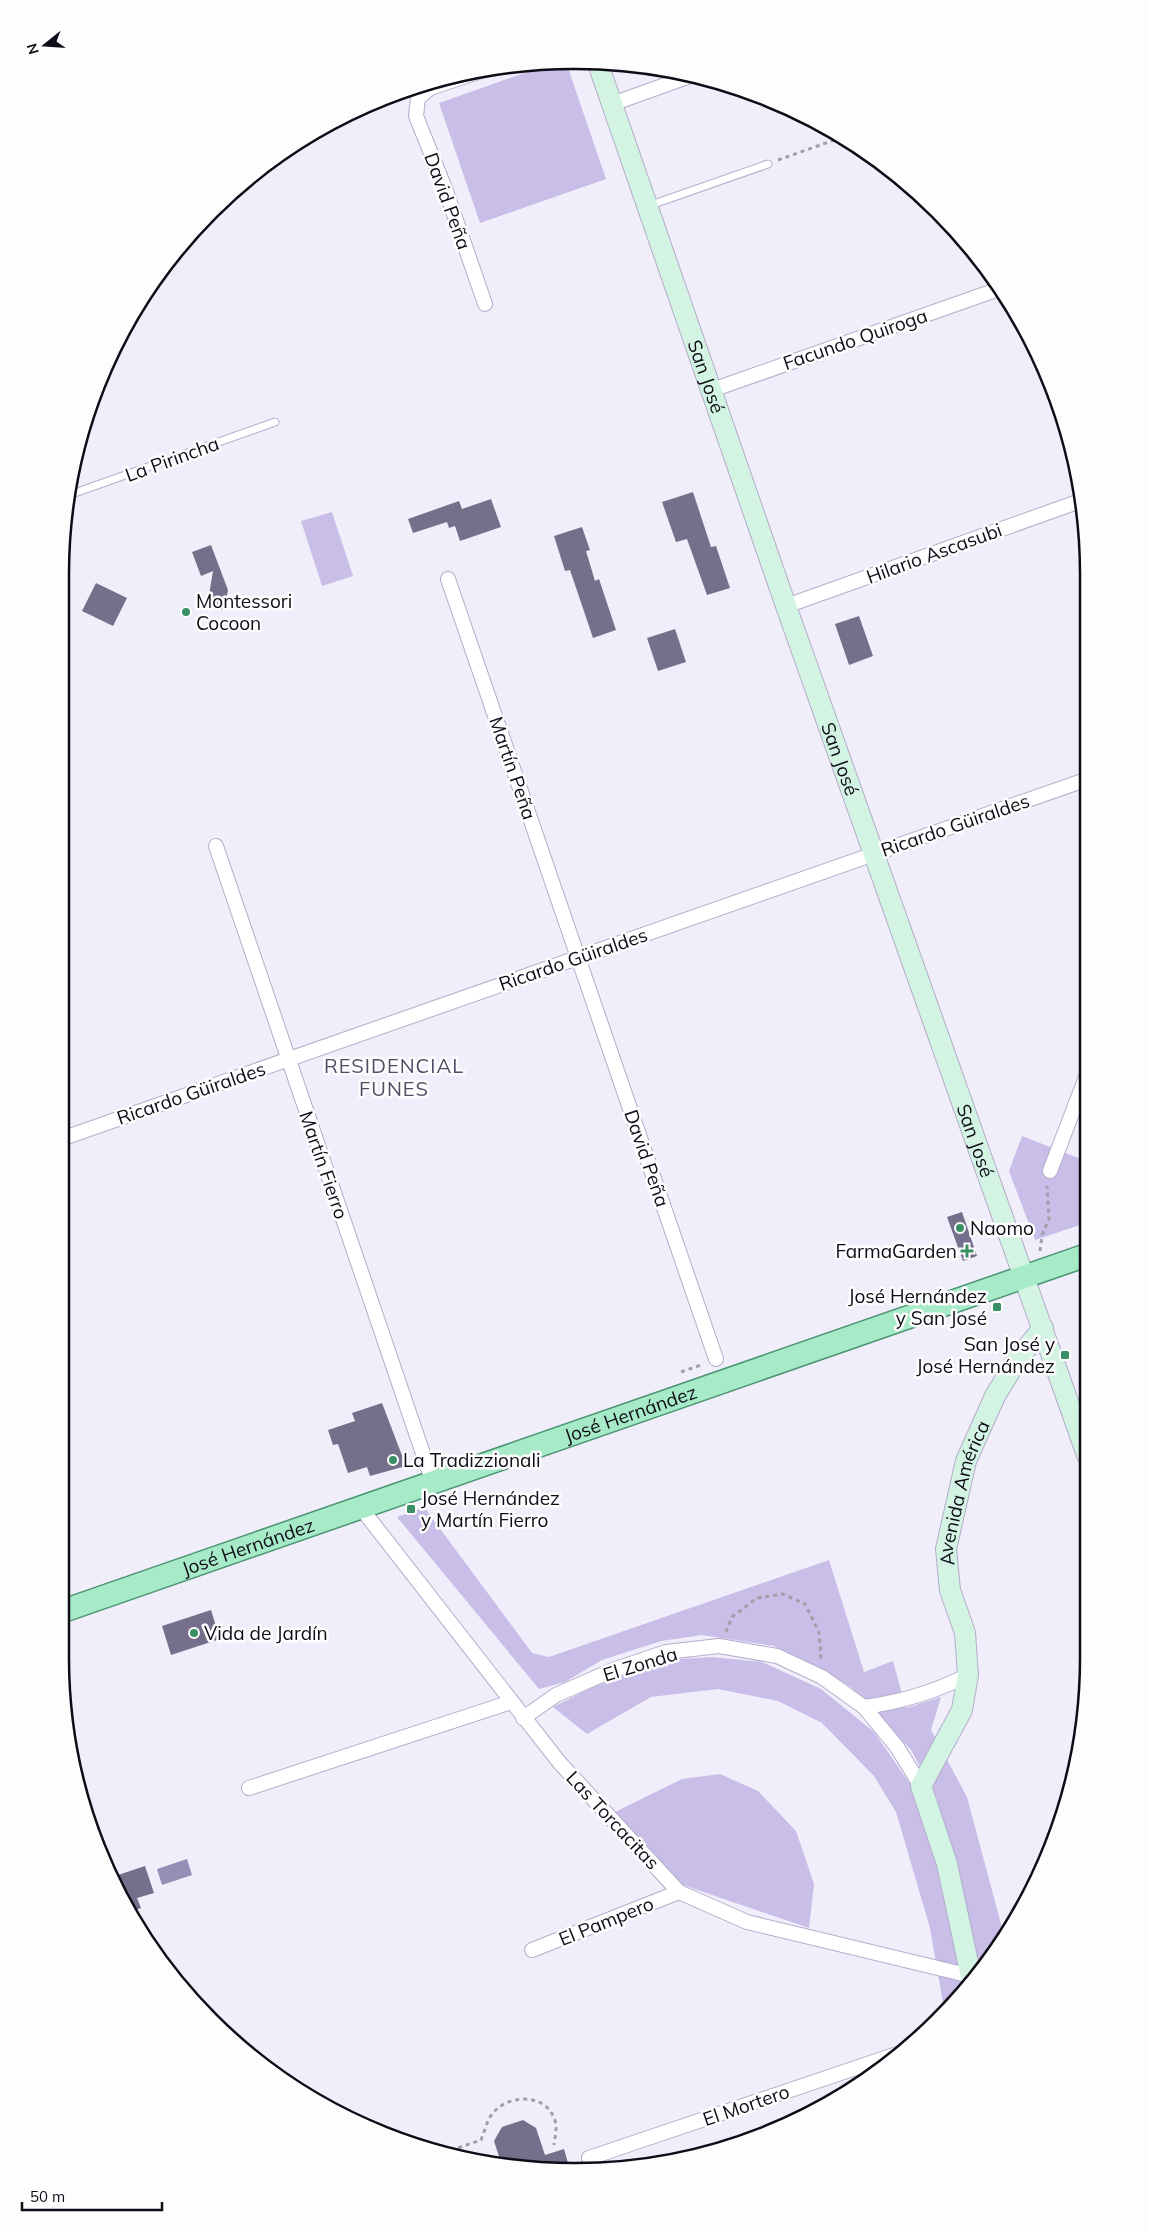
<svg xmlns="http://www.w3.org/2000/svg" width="1149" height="2232" font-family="Mulish,sans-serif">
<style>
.green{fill:#c8bee7}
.water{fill:#978eb5}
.building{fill:#766f8b}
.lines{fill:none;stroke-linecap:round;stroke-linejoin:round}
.lane-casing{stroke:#b3accb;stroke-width:9}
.street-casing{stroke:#b3accb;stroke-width:16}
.secondary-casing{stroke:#b3accb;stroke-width:22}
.primary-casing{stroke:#4b9371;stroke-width:25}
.path{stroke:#a19eaa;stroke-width:3;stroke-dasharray:4 4;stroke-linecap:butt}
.lane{stroke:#fff;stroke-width:7}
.street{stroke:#fff;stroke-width:14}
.secondary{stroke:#d3f4e3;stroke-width:20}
.primary{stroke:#a6eac7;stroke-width:22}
.poi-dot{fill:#388f64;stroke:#fdfdfd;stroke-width:2}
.labels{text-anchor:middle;stroke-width:5;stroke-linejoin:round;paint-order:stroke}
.street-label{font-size:19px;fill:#0f0c17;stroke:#fdfdfd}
.poi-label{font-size:19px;fill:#0f0c17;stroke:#fdfdfd;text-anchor:start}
.neighbourhood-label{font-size:20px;letter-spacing:1px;fill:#534c67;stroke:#fdfdfd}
.rim{fill:none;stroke:#0f0c17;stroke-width:2.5}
</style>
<rect width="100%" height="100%" fill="#f1eefb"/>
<g class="green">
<polygon points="566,62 606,179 480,223 439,103 553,63"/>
<polygon points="332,512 353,576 322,586 301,521"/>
<polygon points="1022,1136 1086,1161 1087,1209 1080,1225 1035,1240 1009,1171"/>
<polygon points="424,1507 532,1653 549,1657 829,1560 864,1672 893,1661 906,1708 941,1697 931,1730 967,1797 1005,1939 1002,1944 979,1972 937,1798 911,1750 851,1687 815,1665 774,1646 702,1635 661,1641 602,1660 565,1682 539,1689 397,1517"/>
<polygon points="712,1657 762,1662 821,1689 874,1732 917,1794 948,1901 965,1989 945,2014 930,1928 896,1812 874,1776 822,1723 778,1701 718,1689 651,1697 587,1734 553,1707 593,1687 664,1660"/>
<polygon points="720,1774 758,1791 796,1831 814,1884 809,1928 683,1885 615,1812 682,1779"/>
</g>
<polygon class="water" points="187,1859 192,1875 162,1885 157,1869"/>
<g class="building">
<polygon points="693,492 711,547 716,546 730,588 707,595 687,539 676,542 662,502"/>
<polygon points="491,499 501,527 460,541 455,526 449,528 447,522 413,533 408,519 459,501 462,509"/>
<polygon points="582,527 590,550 586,551 595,581 599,579 616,630 593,638 570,570 565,571 554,536"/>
<polygon points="211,545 228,590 224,610 207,607 213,571 201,576 192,552"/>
<polygon points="96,583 127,598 113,626 82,611"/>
<polygon points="859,616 873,656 849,665 835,624"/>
<polygon points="675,629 686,662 658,671 647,638"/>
<polygon points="962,1212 977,1256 963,1261 947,1217"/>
<polygon points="382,1403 406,1466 370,1476 367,1467 348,1473 338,1444 333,1445 328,1430 355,1421 352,1413"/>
<polygon points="211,1610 220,1639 171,1655 162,1626"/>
<polygon points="145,1866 154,1893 137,1898 141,1908 128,1913 112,1877"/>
<polygon points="523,2120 536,2128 545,2155 564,2149 570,2170 541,2171 502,2166 494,2141 502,2127"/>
</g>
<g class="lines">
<g class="lane-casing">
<g id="lane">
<polyline points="648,206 768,164"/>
<polyline points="69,495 275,422"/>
</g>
</g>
<g class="street-casing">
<g id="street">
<polyline points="612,104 693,75"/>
<polyline points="485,304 446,191 416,116 418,98 430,88 487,69"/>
<polyline points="712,390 999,289"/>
<polyline points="448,579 716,1359"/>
<polyline points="786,606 1083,500"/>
<polyline points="216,846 433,1483"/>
<polyline points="61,1139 1085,780"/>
<polyline points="1050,1171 1086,1077"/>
<polyline points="361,1508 559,1762 679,1892 747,1922 971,1976"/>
<path d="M864 1707C901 1702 935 1692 968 1675"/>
<polyline points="523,1718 556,1695 613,1670 666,1652 719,1646 777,1656 822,1677 864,1707 897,1747 921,1786"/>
<polyline points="249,1788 511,1702"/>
<polyline points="532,1950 679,1892"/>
<polyline points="589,2158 903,2052"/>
</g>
</g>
<g class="secondary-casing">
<g id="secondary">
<path id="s1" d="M597 61 786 606 1087 1455"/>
<path id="s2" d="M972 1981 947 1864 921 1786 962 1710 968 1675 965 1633 950 1590 946 1549 966 1461 995 1396 1017 1360 1043 1328"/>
</g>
</g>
<g class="primary-casing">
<g id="primary">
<path id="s3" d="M60 1612 1087 1255"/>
</g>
</g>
<g class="path">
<polyline points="778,160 840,138"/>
<polyline points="1040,1251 1042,1235 1049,1219 1047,1186"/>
<polyline points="681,1372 701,1365"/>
<polyline points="726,1632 732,1617 757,1598 783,1594 805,1604 819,1632 821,1659"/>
<path d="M443 2153 481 2140C484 2133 486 2124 490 2117 503 2095 544 2091 554 2118 558 2127 555 2136 554 2145"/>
</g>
<use href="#lane" class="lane"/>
<use href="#street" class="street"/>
<use href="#secondary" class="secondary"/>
<use href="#primary" class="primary"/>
</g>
<g class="poi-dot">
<circle cx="186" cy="612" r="5"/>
<circle cx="960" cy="1228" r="5"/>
<path d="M964.5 1243.5h5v5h5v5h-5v5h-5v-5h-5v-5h5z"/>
<rect x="992" y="1302" width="10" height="10" rx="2.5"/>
<rect x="1060" y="1350" width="10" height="10" rx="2.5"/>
<circle cx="393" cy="1460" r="5"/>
<rect x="406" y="1504" width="10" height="10" rx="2.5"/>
<circle cx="194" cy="1633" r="5"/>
</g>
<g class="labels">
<g class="street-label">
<text transform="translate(448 201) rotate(70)" y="7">David Peña</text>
<text transform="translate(855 339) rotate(-19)" y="7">Facundo Quiroga</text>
<text dy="7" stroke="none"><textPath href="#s1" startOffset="334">San José</textPath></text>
<text transform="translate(172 459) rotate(-20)" y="7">La Pirincha</text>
<text transform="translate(934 553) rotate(-20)" y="7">Hilario Ascasubi</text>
<text dy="7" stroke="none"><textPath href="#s1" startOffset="739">San José</textPath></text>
<text transform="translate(513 768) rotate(71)" y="7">Martín Peña</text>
<text transform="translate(955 825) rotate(-19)" y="7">Ricardo Güiraldes</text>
<text transform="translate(573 959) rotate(-19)" y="7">Ricardo Güiraldes</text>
<text transform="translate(191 1093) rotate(-19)" y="7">Ricardo Güiraldes</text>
<text dy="7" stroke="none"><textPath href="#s1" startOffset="1144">San José</textPath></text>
<text transform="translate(647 1158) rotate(71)" y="7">David Peña</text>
<text transform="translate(324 1165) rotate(71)" y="7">Martín Fierro</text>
<text dy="7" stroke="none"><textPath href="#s3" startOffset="604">José Hernández</textPath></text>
<text dy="7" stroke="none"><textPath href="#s2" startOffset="511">Avenida América</textPath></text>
<text dy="7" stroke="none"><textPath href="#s3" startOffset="199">José Hernández</textPath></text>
<text transform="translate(640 1664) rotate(-17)" y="7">El Zonda</text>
<text transform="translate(613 1820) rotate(47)" y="7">Las Torcacitas</text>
<text transform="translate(606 1921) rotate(-22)" y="7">El Pampero</text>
<text transform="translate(746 2105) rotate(-19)" y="7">El Mortero</text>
</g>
<g class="poi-label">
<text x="196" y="608">Montessori<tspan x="196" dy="22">Cocoon</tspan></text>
<text x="970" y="1235">Naomo</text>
<text x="957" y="1258" text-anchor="end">FarmaGarden</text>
<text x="987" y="1303" text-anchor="end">José Hernández<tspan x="987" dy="22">y San José</tspan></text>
<text x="1055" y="1351" text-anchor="end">San José y<tspan x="1055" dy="22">José Hernández</tspan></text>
<text x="403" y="1467">La Tradizzionali</text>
<text x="421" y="1505">José Hernández<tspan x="421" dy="22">y Martín Fierro</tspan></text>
<text x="204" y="1640">Vida de Jardín</text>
</g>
<g class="neighbourhood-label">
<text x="394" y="1073">RESIDENCIAL<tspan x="394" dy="23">FUNES</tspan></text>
</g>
</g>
<path d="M0 0H1149V2232H0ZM574 69H575A505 505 0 0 1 1080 574V1658A505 505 0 0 1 575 2163H574A505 505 0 0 1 69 1658V574A505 505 0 0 1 574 69Z" fill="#fdfdfd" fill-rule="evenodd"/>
<path class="rim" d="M574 69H575A505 505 0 0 1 1080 574V1658A505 505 0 0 1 575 2163H574A505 505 0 0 1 69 1658V574A505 505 0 0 1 574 69Z"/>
<g transform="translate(45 45) rotate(253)" stroke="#fdfdfd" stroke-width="4" paint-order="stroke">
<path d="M0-4L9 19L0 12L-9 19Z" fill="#0f0c17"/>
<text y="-8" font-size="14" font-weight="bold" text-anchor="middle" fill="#0f0c17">N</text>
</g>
<path d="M22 2202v8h140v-8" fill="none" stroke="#0f0c17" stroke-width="2.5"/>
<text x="30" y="2202" font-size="15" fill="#0f0c17" stroke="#fdfdfd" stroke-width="4" paint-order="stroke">50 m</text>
</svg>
